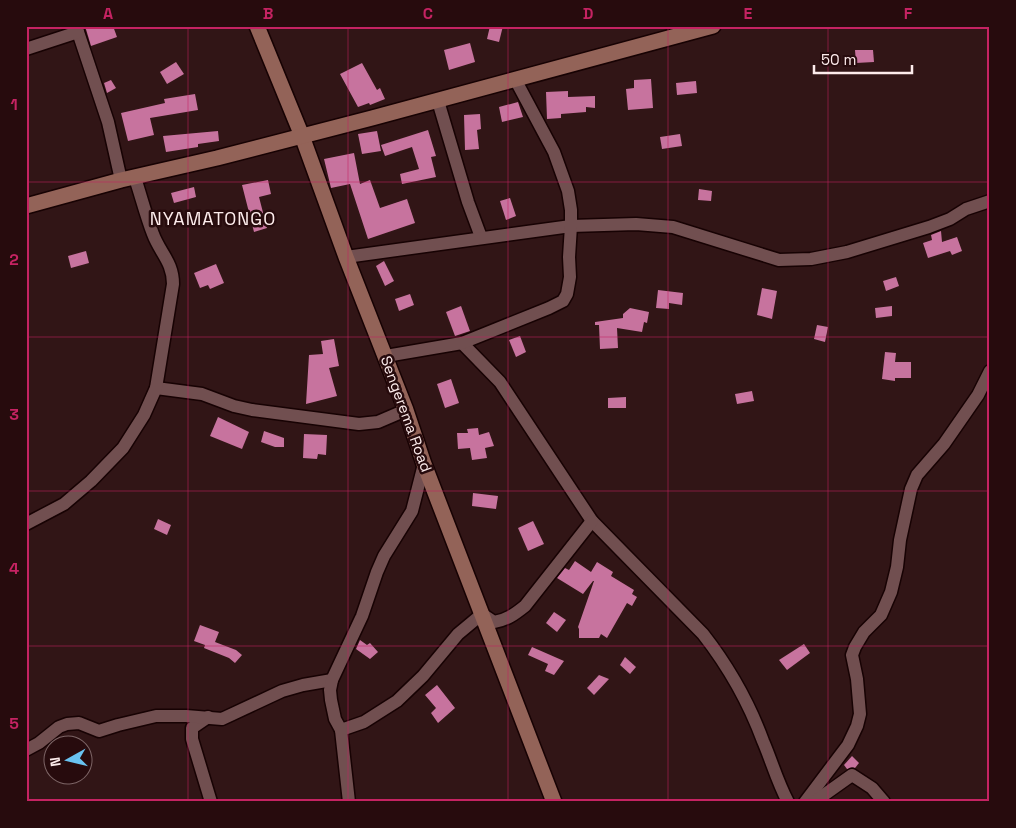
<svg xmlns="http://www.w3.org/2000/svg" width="1016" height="828" font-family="'Space Grotesk',sans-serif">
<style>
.building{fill:#c7739e}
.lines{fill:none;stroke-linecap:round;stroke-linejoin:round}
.street-casing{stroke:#170203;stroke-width:15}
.secondary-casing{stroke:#170203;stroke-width:18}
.street{stroke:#714f50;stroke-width:12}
.secondary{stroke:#936358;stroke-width:15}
.grid{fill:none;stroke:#c52362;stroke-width:1;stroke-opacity:0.55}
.labels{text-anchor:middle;stroke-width:5;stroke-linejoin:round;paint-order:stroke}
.street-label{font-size:15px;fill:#fdecec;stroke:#270b0d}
.quarter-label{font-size:18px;letter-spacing:1px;fill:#fdecec;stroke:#270b0d}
.neatline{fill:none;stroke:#c52362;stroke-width:2}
.grid-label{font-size:16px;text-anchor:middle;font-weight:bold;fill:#c52362}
</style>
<rect width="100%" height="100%" fill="#311516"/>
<g class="building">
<polygon points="85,26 113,26 117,37 91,46"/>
<polygon points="490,26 503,26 499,42 487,39"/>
<polygon points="470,43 475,62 449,70 444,50"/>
<polygon points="855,50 873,50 874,62 856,63"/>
<polygon points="176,62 184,74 167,84 160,72"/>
<polygon points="362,63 377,90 380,88 385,99 370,105 369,103 358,107 340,74"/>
<polygon points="651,79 653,108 628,110 626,89 634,88 634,80"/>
<polygon points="111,80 116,88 107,93 104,83"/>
<polygon points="696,81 697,93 677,95 676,83"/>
<polygon points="568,91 568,97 595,96 595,108 586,107 586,112 561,114 561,118 547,119 546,92"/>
<polygon points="195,94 198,110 150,118 154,135 128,141 121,113 165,103 164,99"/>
<polygon points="518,102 523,117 502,122 499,107"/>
<polygon points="480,114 481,129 477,130 479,149 465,150 464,115"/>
<polygon points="428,130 436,156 431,157 436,177 402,184 400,174 419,169 412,147 385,156 381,145"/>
<polygon points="218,131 219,141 198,144 198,147 166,152 163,136"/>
<polygon points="377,131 381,151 362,154 358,134"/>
<polygon points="680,134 682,146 662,149 660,137"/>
<polygon points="354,153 360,184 370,180 380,208 407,199 415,223 368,239 350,184 331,188 324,159"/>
<polygon points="268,180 271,194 259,197 267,228 254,232 242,185"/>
<polygon points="194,187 196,197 174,203 171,193"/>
<polygon points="699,189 712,191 711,201 698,200"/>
<polygon points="510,198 516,216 506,220 500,201"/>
<polygon points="941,231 942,242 957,237 962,251 952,255 950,251 928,258 923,243 932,240 931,235"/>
<polygon points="86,251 89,263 71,268 68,256"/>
<polygon points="384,261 394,281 385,286 376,266"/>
<polygon points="216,264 224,283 210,289 208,285 200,288 194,273"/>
<polygon points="896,277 899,286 886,291 883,281"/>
<polygon points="762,288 777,291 772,319 757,315"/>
<polygon points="658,290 683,293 682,305 669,303 669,309 656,308"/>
<polygon points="410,294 414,305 399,311 395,299"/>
<polygon points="461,306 470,331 455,336 446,312"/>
<polygon points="892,306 892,316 876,318 875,308"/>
<polygon points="630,308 649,312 647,323 644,322 642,332 617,328 618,348 600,349 599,325 595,325 595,322 623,318 623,314"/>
<polygon points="817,325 828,327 825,342 814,339"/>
<polygon points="520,336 526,352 516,357 509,340"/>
<polygon points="334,339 339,366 329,368 337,396 306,404 309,355 323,354 321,341"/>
<polygon points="885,352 896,353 895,362 911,362 911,378 895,378 895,381 882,379"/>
<polygon points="451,379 459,403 445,408 437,384"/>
<polygon points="752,391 754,401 737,404 735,394"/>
<polygon points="626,397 626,408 608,408 608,398"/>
<polygon points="218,417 249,432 242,449 210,436"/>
<polygon points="478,428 479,435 489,432 494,446 485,448 487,458 472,460 470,448 458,449 457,433 468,433 467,429"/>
<polygon points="264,431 284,438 284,447 275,447 261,442"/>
<polygon points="304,434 327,435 326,455 318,454 317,459 303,458"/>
<polygon points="473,493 498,496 496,509 472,506"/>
<polygon points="158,519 171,525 167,535 154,529"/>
<polygon points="533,521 544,544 528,551 518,528"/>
<polygon points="575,561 591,572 597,562 613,572 611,576 634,590 632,594 637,597 632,606 627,603 607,638 601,634 599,638 579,638 579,629 578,627 594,581 593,581 583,594 557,578 565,568 569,570"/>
<polygon points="554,612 566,620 557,632 546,623"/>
<polygon points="200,625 219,632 215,642 236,650 242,655 235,663 229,658 204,648 205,645 194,641"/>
<polygon points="360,640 367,645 370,643 378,652 370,659 356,649"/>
<polygon points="804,644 810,653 787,670 779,660"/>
<polygon points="532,647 564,661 554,675 545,671 548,664 528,655"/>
<polygon points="625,657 636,667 630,674 620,665"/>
<polygon points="599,675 609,679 594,695 587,688"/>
<polygon points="437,685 455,708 438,723 431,713 436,708 425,695"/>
<polygon points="852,756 859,763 855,768 847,769 844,765"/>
</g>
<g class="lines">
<g class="street-casing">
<g id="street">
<polyline points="76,26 108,122 121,180"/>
<polyline points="26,49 78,32"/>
<polyline points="438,101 468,202 481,237"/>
<polyline points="346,257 571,226 636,224 673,227 779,260 811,259 847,252 929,227 950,219 966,209 990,201"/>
<path d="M462 343 500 382 592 521 703 634C728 666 749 703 763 741 772 762 777 781 788 802"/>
<polyline points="386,356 462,343 549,308 563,301 567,294 570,277 569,257 571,226 571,210 568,191 554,152 515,79"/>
<polyline points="156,388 202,394 234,406 252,410 359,424 378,422 406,410"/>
<path d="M26 524 64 504 91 481 123 448 144 415 156 388 173 284C173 262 160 253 153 234 146 216 141 196 135 178"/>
<polyline points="208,717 192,728 192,739 211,802"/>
<path d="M341 730 364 722 397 701 423 676 458 634 482 614 494 622C507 620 515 614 525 606L592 521"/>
<polyline points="26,750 39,743 59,727 67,724 79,723 99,731 118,725 156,716 186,716 222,719 282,691 303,685 332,680"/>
<polyline points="349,802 341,730 335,719 331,700 330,690 332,680 362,616 377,572 384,556 412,511 424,464"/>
<polyline points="805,802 848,745 857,726 860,714 857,679 852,655 855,647 864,632 881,615 891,592 897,567 900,540 911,489 917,475 944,444 978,395 990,371"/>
<polyline points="814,802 852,775 872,788 884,802"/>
</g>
</g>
<g class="secondary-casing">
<g id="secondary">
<polyline points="257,26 302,136 346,257 406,410 424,464 554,802"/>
<polyline points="26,206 121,180 217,158 372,118 713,26"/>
</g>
</g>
<use href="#street" class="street"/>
<use href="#secondary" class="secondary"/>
</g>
<path class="grid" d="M188 26V802M348 26V802M508 26V802M668 26V802M828 26V802M26 182H990M26 337H990M26 491H990M26 646H990"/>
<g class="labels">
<g class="street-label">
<text transform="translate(406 414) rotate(70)" y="5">Sengerema Road</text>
</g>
<g class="quarter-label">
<text x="213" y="225">NYAMATONGO</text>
</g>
</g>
<rect width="1016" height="828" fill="none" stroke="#270b0d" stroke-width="55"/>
<g transform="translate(68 760) rotate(262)"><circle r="24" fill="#270b0d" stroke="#7d6566"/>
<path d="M0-4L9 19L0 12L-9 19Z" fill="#69c3f1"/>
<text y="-8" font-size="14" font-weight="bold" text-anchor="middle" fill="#fdecec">N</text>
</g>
<path d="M814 65v8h98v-8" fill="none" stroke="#fdecec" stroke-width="2.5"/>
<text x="821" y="65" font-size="15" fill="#fdecec" stroke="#270b0d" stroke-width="4" paint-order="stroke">50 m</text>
<rect x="28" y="28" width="960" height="772" class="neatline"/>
<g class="grid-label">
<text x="108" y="19">A</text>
<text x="268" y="19">B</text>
<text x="428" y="19">C</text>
<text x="588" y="19">D</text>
<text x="748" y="19">E</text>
<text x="908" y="19">F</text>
<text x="14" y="110">1</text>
<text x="14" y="265">2</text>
<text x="14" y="420">3</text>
<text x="14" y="574">4</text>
<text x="14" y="729">5</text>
</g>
</svg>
